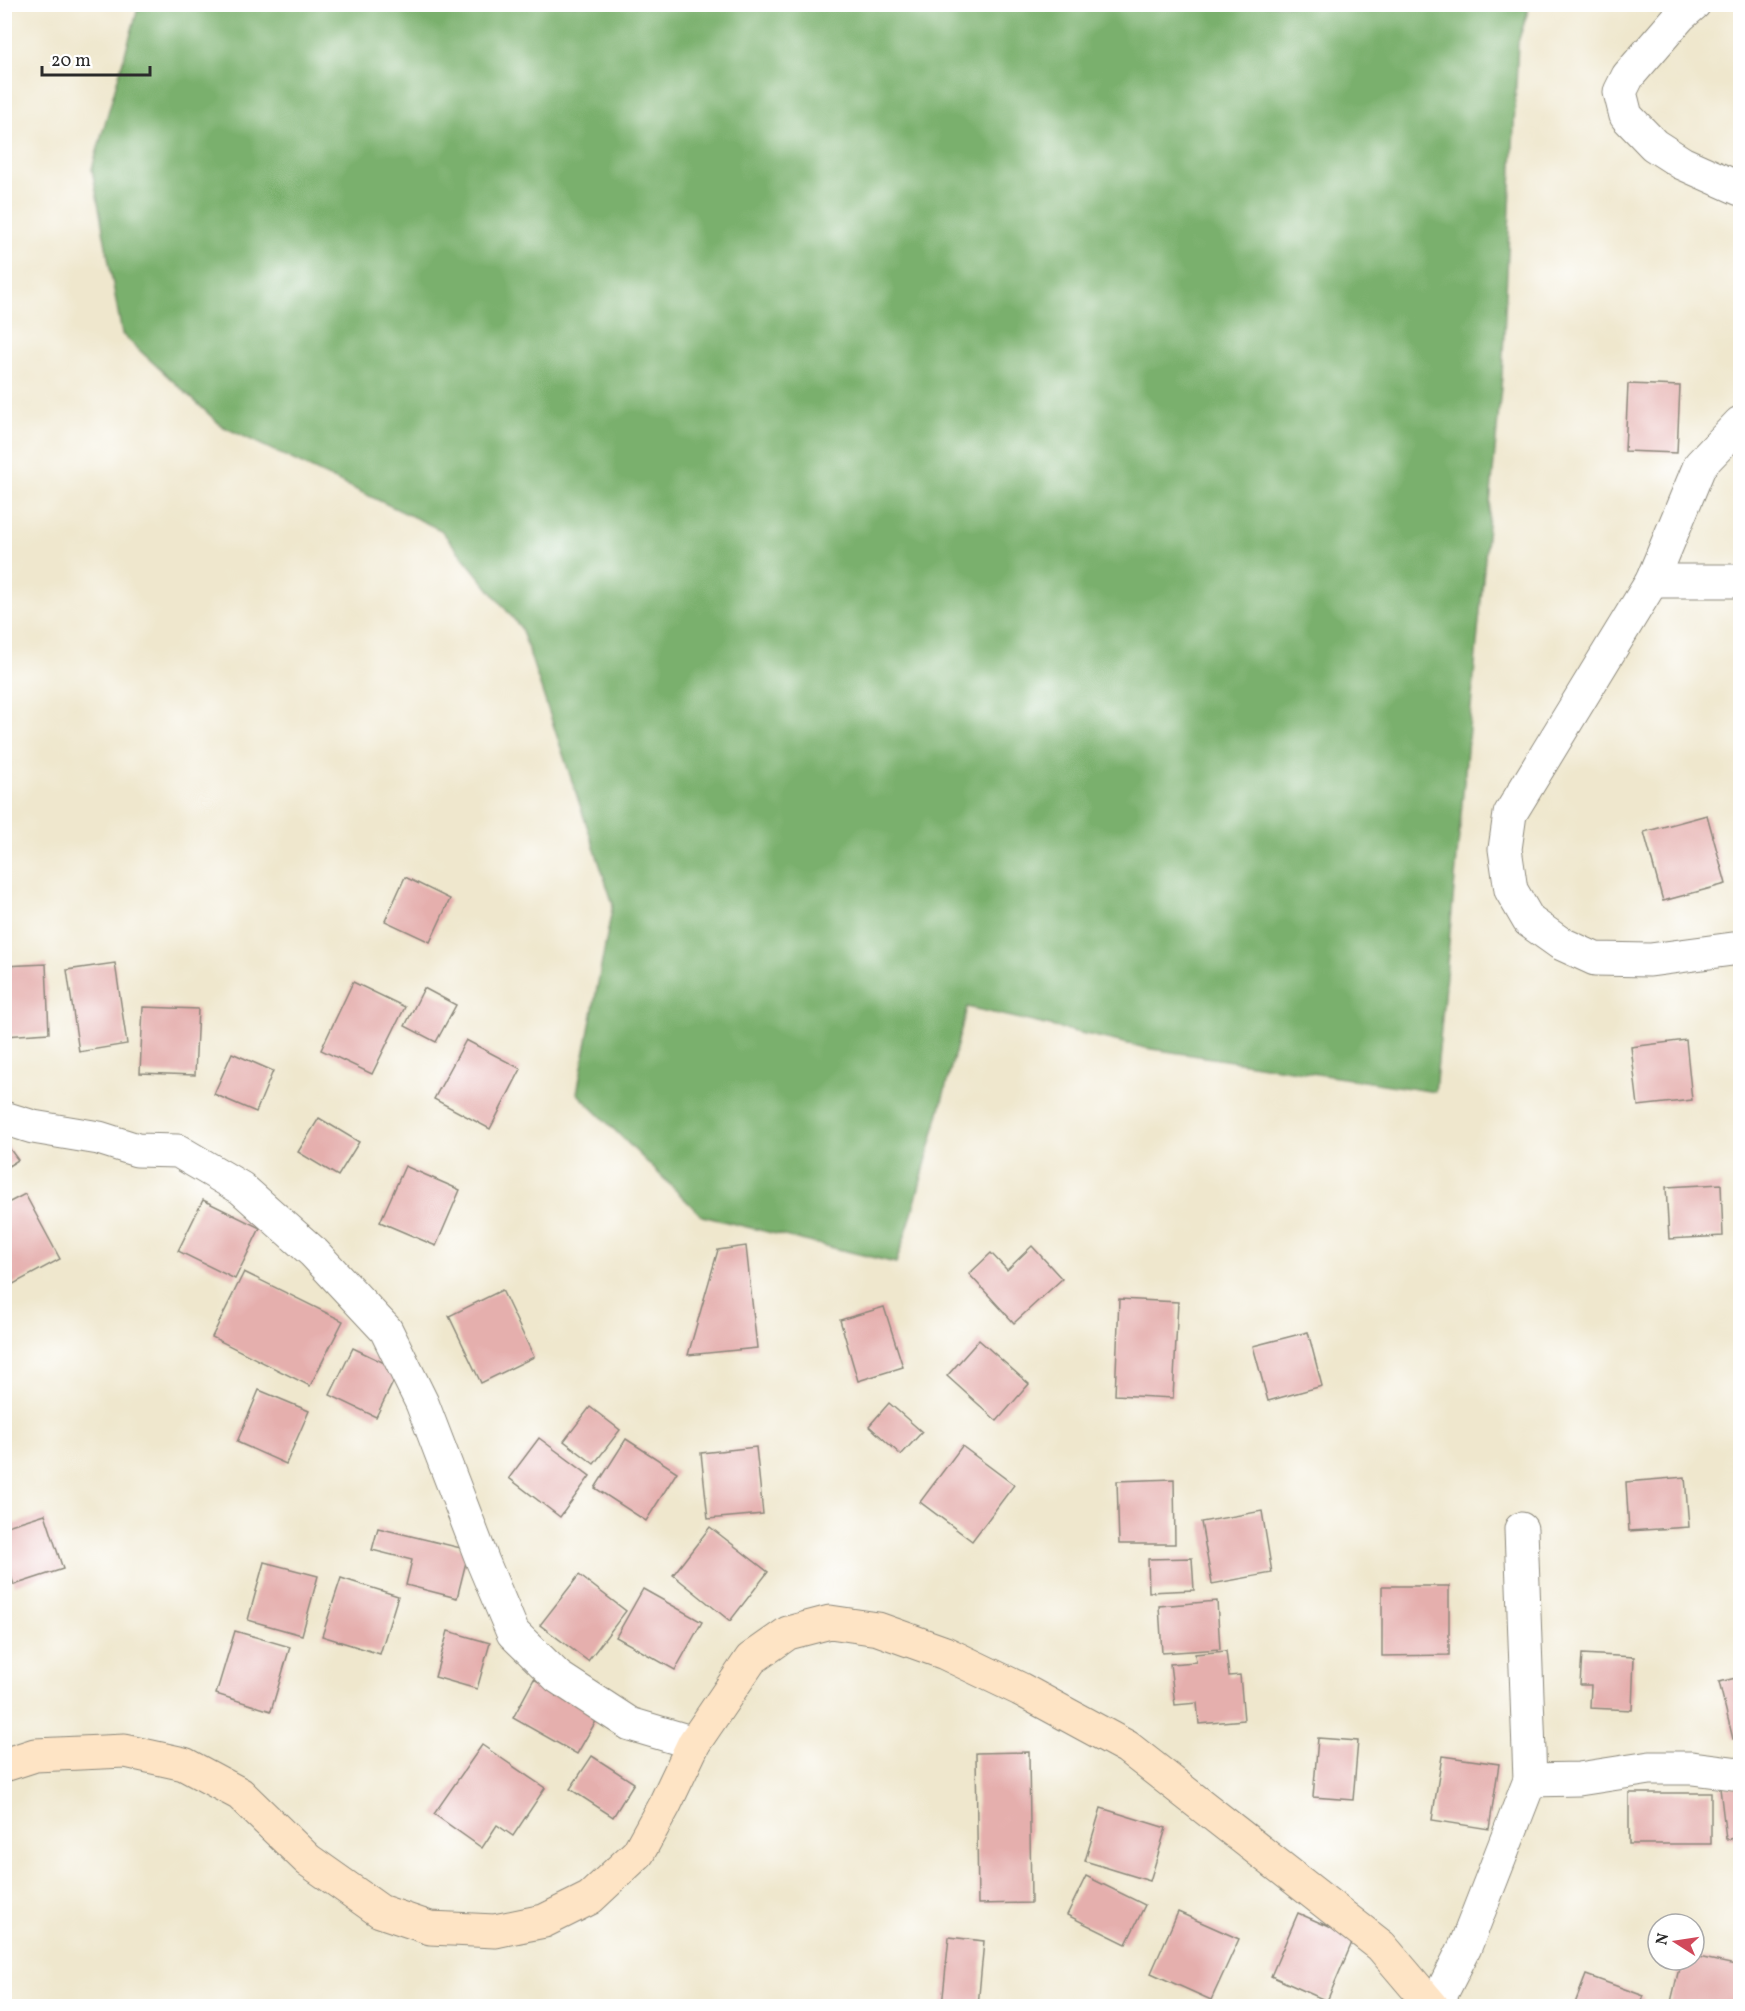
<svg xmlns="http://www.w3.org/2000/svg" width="1745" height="2011" font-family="Vollkorn,serif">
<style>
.forest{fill:#7ab06d;stroke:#526e4c;stroke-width:1.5}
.building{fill:#e5afad}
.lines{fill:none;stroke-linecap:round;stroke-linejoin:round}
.minor-casing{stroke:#8d897c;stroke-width:35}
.secondary-casing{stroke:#8d897c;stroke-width:35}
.minor{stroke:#fff;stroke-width:33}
.secondary{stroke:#fee4c5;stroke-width:33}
</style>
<rect width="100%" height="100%" fill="#fff"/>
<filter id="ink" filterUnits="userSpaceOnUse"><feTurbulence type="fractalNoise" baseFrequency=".0167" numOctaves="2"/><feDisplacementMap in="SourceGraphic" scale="12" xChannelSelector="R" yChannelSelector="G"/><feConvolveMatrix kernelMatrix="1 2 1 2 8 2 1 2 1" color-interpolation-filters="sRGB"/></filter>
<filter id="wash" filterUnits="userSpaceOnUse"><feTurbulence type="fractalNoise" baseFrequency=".008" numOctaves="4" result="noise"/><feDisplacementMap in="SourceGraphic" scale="24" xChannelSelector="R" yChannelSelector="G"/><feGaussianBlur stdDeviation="1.35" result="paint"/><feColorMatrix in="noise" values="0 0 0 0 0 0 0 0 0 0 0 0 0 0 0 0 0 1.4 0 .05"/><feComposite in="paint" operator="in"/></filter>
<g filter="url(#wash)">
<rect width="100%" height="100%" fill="#efe7cd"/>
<polygon class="forest" points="139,5 1530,5 1518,42 1502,376 1435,1092 1146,1048 967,1007 912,1214 896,1263 702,1216 577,1093 613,904 521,628 441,530 222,426 122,334 92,169"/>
<g id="blocks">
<g class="building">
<polygon points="1628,384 1680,386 1677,453 1625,451"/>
<polygon points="1707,815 1726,884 1663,901 1644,832"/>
<polygon points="405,877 450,899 430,942 385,921"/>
<polygon points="115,963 127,1044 79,1052 67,970"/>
<polygon points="46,964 49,1033 4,1036 4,966"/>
<polygon points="353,982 405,1007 372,1074 321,1050"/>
<polygon points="424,988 456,1005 436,1042 405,1026"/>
<polygon points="143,1007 198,1009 195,1075 140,1073"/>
<polygon points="466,1040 521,1069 490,1129 434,1099"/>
<polygon points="1686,1040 1692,1100 1638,1106 1631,1047"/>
<polygon points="232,1053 273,1071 256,1112 214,1094"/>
<polygon points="319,1118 359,1142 338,1176 298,1152"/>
<polygon points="4,1141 18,1160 4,1169"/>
<polygon points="405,1166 460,1190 436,1246 380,1222"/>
<polygon points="1721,1184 1723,1236 1669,1239 1666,1187"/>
<polygon points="25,1194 60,1259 4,1289 4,1205"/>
<polygon points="203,1200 260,1228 235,1279 178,1251"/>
<polygon points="746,1246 757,1348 688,1355 718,1250"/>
<polygon points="1032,1246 1062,1279 1014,1323 969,1274 991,1253 1007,1270"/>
<polygon points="244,1272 343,1321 310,1386 212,1337"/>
<polygon points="502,1290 534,1357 481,1383 449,1316"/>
<polygon points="1119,1299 1178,1302 1173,1398 1115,1395"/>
<polygon points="884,1307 903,1367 858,1381 840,1320"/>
<polygon points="1308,1332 1322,1386 1268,1401 1253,1346"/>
<polygon points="979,1340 1029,1384 997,1421 947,1376"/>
<polygon points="353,1348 399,1370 376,1417 330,1395"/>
<polygon points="259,1390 309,1411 286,1464 237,1442"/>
<polygon points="889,1403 922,1432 901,1455 869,1426"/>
<polygon points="590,1407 620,1430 594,1464 564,1441"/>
<polygon points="539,1438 590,1476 560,1517 509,1478"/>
<polygon points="626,1439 677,1472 646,1521 595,1488"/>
<polygon points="962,1446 1014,1485 972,1541 920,1502"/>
<polygon points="756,1447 763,1514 708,1519 701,1453"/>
<polygon points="1685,1477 1689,1527 1629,1531 1626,1482"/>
<polygon points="1174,1479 1175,1544 1119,1544 1117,1481"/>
<polygon points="1262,1511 1272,1573 1212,1584 1201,1522"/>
<polygon points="45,1514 63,1569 14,1585 4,1555 4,1527"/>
<polygon points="710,1527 768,1572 730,1621 673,1575"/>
<polygon points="378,1528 469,1550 457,1598 406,1585 412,1560 372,1550"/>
<polygon points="1192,1558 1194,1590 1149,1592 1148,1559"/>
<polygon points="264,1562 318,1576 302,1635 248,1620"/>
<polygon points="579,1575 626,1611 588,1661 540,1625"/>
<polygon points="341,1578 398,1596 380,1654 322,1636"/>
<polygon points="1382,1586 1449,1586 1449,1655 1382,1656"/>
<polygon points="643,1589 702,1622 675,1670 616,1637"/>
<polygon points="1217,1601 1220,1649 1162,1653 1159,1606"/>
<polygon points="235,1631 290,1647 271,1711 216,1694"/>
<polygon points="448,1631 490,1643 477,1689 435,1677"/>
<polygon points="1226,1651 1229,1676 1240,1675 1244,1720 1199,1724 1197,1703 1175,1705 1170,1664 1196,1662 1195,1654"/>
<polygon points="1582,1654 1634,1657 1632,1710 1590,1708 1591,1685 1580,1685"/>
<polygon points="1740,1677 1740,1737 1733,1739 1719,1682"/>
<polygon points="534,1679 599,1716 577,1754 513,1718"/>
<polygon points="1318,1738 1358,1741 1353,1800 1313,1797"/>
<polygon points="482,1745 545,1788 513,1836 497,1825 482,1848 434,1814"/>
<polygon points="1029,1752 1031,1903 978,1904 976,1753"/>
<polygon points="592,1756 634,1783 613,1817 570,1789"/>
<polygon points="1442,1756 1499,1764 1489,1829 1432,1820"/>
<polygon points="1740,1786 1740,1838 1726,1839 1720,1788"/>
<rect x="1629" y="1793" width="82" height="51"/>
<polygon points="1101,1808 1166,1828 1150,1881 1085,1861"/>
<polygon points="1086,1876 1145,1905 1126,1944 1067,1915"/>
<polygon points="1178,1912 1239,1939 1211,2000 1151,1973"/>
<polygon points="1298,1913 1354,1938 1327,2001 1271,1976"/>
<polygon points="949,1937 984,1941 978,2006 942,2006"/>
<polygon points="1694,1956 1740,1966 1740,2006 1670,2006 1681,1960 1694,1960"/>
<polygon points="1586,1975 1644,1996 1640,2006 1574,2006"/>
</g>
</g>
</g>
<g filter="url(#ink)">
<use href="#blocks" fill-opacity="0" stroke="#8d897c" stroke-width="1.5"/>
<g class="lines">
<g class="minor-casing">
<g id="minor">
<polyline points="1694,4 1680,16 1628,76 1620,92 1626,116 1654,145 1682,163 1740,189"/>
<polyline points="1740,423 1700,465 1652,581 1510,814 1505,849 1511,890 1529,921 1560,943 1595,959 1650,960 1740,948"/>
<polyline points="1652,581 1740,581"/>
<polyline points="4,1118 33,1127 99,1138 137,1150 178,1151 241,1188 314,1253 386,1330 422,1403 483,1562 513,1633 558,1677 630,1724 694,1743"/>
<polyline points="1530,1780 1579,1779 1650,1768 1692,1768 1740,1774"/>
<polyline points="1435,2006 1465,1947 1530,1780 1521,1529"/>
</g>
</g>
<g class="secondary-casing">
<polyline id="secondary" points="4,1765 35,1755 125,1751 184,1764 240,1794 308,1860 380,1911 430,1928 495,1931 544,1921 590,1898 638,1853 665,1804 694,1743 751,1659 788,1633 830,1622 878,1629 945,1653 1020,1689 1127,1747 1381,1946 1432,2006"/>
</g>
<use href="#minor" class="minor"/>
<use href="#secondary" class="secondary"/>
</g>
</g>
<rect width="1745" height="2011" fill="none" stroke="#fff" stroke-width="24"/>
<g transform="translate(1676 1942) rotate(282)"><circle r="28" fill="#ffffff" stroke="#aaaaaa" stroke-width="1.5"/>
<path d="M0-4.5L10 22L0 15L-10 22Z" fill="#d1495b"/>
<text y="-9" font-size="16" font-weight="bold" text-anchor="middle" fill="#2b2b2b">N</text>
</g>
<path d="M42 66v9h108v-9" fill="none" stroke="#2b2b2b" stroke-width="3"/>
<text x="51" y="66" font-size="18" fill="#2b2b2b" stroke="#ffffff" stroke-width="4.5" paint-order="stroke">20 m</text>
</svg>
